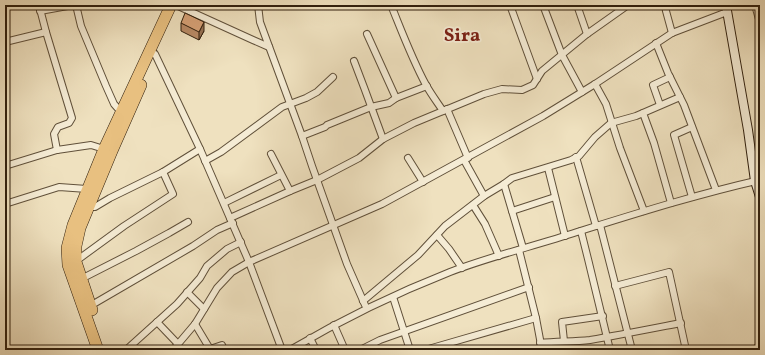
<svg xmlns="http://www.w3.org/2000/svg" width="765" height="355" font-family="Vollkorn,serif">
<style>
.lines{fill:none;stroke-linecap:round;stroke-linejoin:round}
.street-casing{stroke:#60503a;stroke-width:8}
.secondary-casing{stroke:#301f0d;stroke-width:10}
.highway-casing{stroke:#301f0d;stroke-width:12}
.street{stroke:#f5ecd5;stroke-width:6}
.secondary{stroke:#f5ecd5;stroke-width:8}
.highway{stroke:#e8c080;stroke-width:11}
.wall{fill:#b88a65;stroke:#301f0d}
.shaded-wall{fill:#967153;stroke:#301f0d}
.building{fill:#d6a176;stroke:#301f0d}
.labels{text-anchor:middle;stroke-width:3.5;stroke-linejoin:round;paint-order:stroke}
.district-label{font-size:19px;font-weight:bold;fill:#7a1f14;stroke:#f5ecd5}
</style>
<rect width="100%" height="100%" fill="#efe1bf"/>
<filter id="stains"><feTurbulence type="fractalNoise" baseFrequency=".005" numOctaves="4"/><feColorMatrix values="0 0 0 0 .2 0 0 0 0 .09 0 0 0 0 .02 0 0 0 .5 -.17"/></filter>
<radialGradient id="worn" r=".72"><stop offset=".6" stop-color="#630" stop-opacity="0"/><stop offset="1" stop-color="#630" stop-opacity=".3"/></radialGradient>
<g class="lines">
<g class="street-casing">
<g id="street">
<polyline points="39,5 46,32"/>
<polyline points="76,5 81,26 106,86 114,104 121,112"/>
<polyline points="176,5 253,40 269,47"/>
<polyline points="258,5 260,22 302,136 312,166 347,264 365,305"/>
<path d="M391 5C402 32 412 59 426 85 431 94 437 102 443 111"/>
<polyline points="510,5 537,79"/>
<polyline points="543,5 562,55 582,92"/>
<polyline points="577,5 587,34"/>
<polyline points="665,5 666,11 672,33"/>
<polyline points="755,5 760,23"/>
<polyline points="40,11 73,5"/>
<polyline points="367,34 396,98"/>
<polyline points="5,42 46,32 72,118 69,123 58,127 54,134 57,150"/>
<polyline points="656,43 668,73 684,105 716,190"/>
<polyline points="155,54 200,149 249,262 282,350"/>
<polyline points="354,61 365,90 383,139"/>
<polyline points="595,84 606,104 620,148 644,211"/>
<polyline points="660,105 653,85 670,77"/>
<polyline points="447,109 468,158"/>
<polyline points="643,113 654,143 671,203"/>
<polyline points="692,127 674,135 692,197"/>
<polyline points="302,136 325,127 327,125 371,107 389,103 396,98 427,86"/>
<polyline points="271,154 290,191"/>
<polyline points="576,157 596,226"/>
<polyline points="408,158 423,182"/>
<polyline points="464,160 484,196"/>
<polyline points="205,161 221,152 282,107 306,98 317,92 333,77"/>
<polyline points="5,166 57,150 91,145 104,149"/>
<polyline points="548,168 565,236"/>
<polyline points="504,184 523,248"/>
<polyline points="224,203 281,175"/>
<polyline points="5,204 59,187 87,189"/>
<polyline points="473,205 485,224 499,256"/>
<polyline points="89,207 95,207 110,198 163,172 200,149"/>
<polyline points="512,211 555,197"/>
<polyline points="230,218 290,191 317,180 359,158 383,139 414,123 484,94 502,89 522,90 533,85 542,71 587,34 628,5"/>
<polyline points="600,225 632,350"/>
<polyline points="581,231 588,259 610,350"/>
<polyline points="437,235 449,249 462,268"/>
<polyline points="519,250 536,318 542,350"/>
<polyline points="76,261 124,226 173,194 163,172"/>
<polyline points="81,279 136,251 169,233 188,222"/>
<polyline points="615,286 669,272 686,350"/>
<polyline points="187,292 204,309"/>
<polyline points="393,297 410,350"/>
<polyline points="363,301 418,255 445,226 484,196 504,184 512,178 571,160 579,156 595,137 611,123 636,116 680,97"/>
<polyline points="90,306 193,246 217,230 233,223"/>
<polyline points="157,322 178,344"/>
<polyline points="195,324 210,349 222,345 224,350"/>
<polyline points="334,325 345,350"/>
<polyline points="310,338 316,350"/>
<polyline points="564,341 562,322 603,316"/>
<path d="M540 343C557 341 573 342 590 340 620 335 650 329 681 323"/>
<polyline points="126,350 177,304 200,278 207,266 227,249 241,242"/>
<polyline points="173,350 195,324 217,288 232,272 249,262 382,204 543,116 595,84 672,33 727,12"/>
<path d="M290 350C341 320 394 294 450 272 491 256 535 246 577 232 638 213 698 194 760 180"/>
<polyline points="360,350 380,340 529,287"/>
<polyline points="425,350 536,318"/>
</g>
</g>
<g class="secondary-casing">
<polyline id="secondary" points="726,5 748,130 755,181 760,197"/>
</g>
<g class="highway-casing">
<g id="highway">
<polyline points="92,310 76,262 76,246 80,228 112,151 141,85"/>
<polyline points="98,350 68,265 67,248 73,225 104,149 171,5"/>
<polyline points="757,350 760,349"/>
</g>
</g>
<use href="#street" class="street"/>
<use href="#secondary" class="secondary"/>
<use href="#highway" class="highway"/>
</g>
<polygon class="wall" points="181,23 204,31 199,40 181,31"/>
<polygon class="shaded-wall" points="204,22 204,31 199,40 199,32"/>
<polygon class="building" points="185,13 204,22 199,32 181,23"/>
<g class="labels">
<g class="district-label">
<text x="462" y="41">Sira</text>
</g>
</g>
<rect width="765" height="355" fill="none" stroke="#efe1bf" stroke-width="20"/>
<rect x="6" y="6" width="753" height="343" fill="none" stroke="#301f0d" stroke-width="2"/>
<rect x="10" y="10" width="745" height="335" fill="none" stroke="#301f0d"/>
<rect width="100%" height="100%" filter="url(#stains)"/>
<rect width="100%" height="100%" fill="url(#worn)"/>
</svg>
